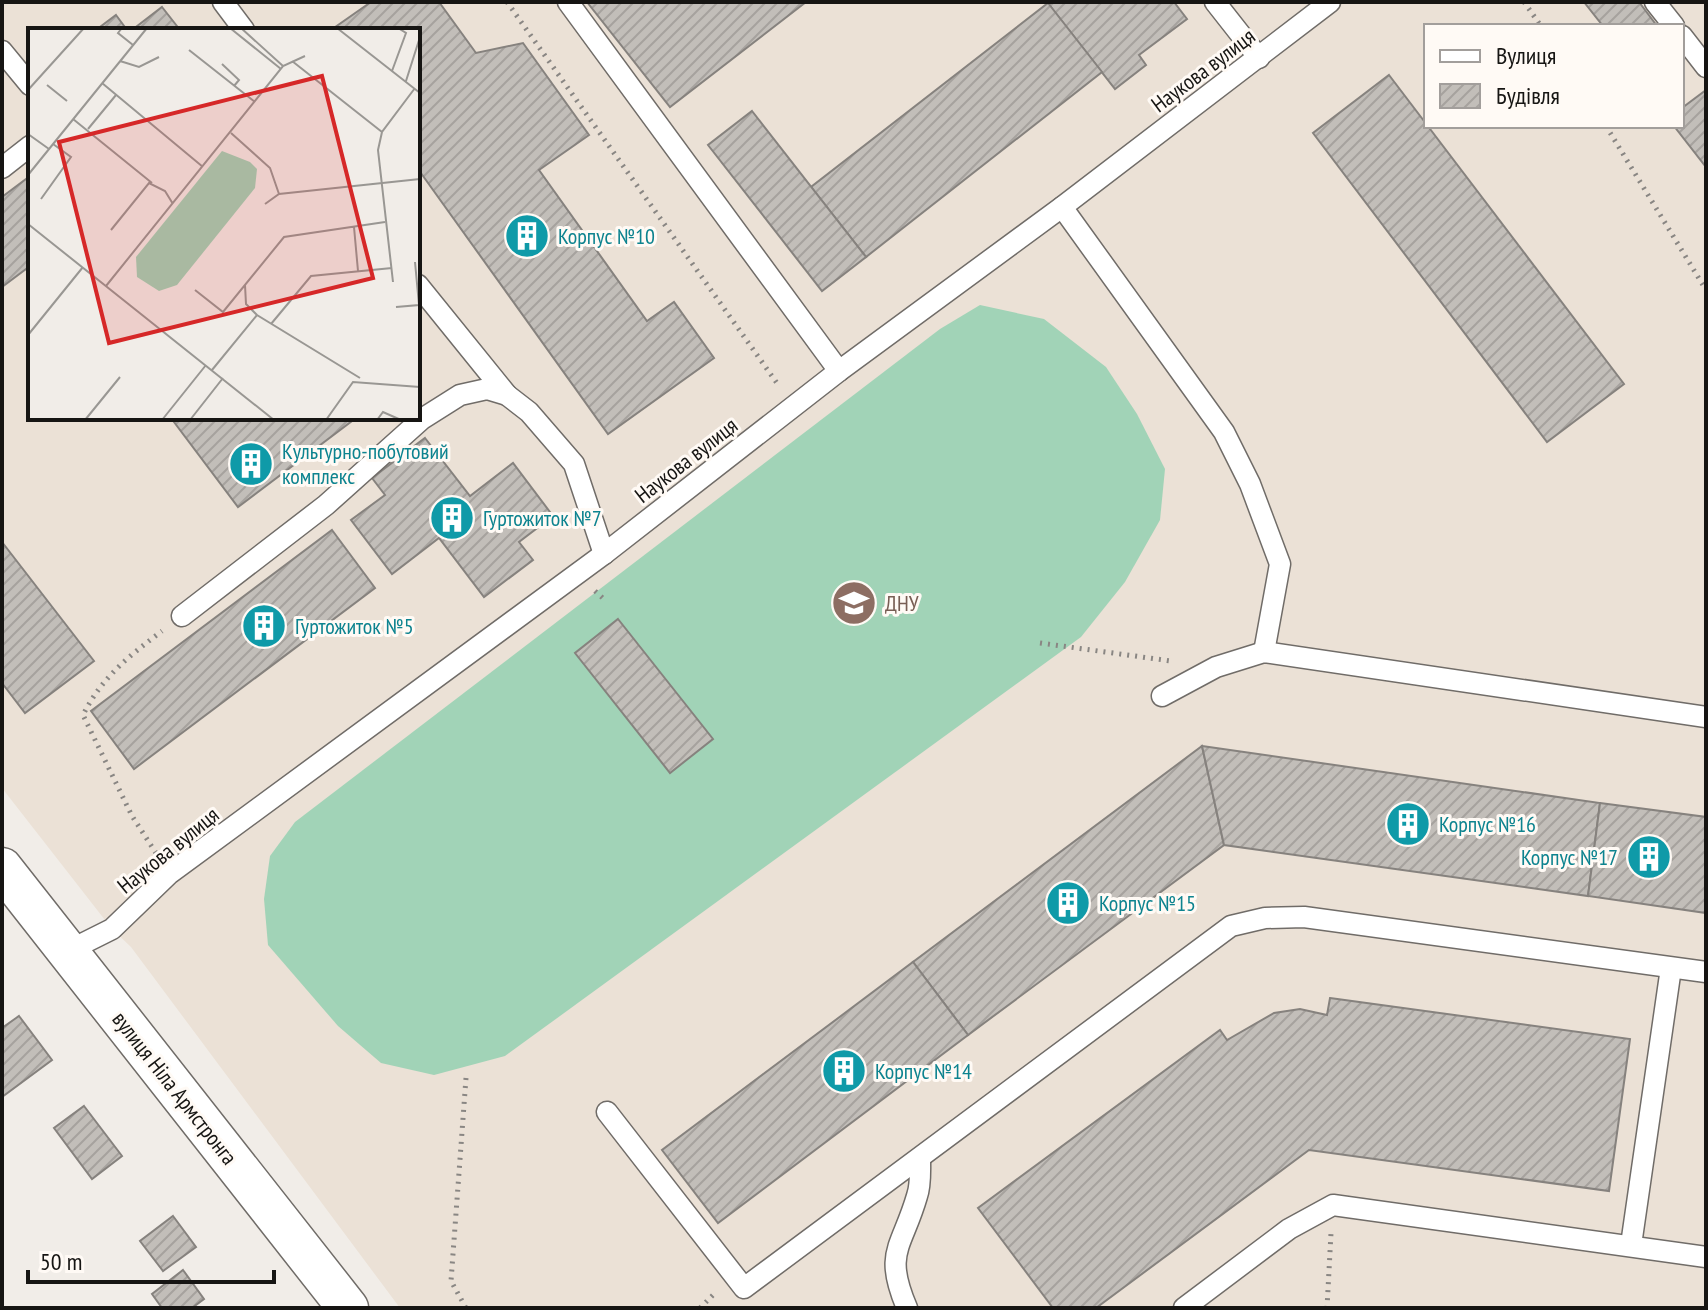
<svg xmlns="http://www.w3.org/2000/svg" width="1708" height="1310" font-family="'PT Sans Narrow',sans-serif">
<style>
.built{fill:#ebe1d6;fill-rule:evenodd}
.pitch{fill:#a1d3b7}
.building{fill:url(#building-hatch);stroke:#86827e;stroke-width:2}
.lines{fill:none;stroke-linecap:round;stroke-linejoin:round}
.lane-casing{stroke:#706c68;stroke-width:23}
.street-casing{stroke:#706c68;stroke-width:43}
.path{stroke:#898683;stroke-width:5;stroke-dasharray:2 6;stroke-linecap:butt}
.lane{stroke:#fff;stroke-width:20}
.street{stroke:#fff;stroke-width:40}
.labels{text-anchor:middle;stroke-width:6;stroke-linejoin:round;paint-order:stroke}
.street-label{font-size:22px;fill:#161513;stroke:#fffaf5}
.culture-label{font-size:22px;fill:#0d838f;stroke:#fffaf5;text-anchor:start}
.education-label{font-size:22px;fill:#785e54;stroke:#fffaf5;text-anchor:start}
.inset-road{fill:none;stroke:#999793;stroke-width:2}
.view{fill:#d62828;fill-opacity:0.15;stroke:#d62828;stroke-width:4}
.inset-edge{fill:none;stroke:#161513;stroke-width:4}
</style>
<defs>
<pattern id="building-hatch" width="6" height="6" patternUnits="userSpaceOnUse" patternTransform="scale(2)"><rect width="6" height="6" fill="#c2beb9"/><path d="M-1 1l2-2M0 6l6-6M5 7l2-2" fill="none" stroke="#a6a29e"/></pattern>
</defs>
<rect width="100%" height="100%" fill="#f1ede8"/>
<path class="built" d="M2 2H1706V1308H400L131 947 112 929 2 788ZM1426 26H1682V126H1426ZM30 30H418V418H30Z"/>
<polygon class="pitch" points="980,305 1044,319 1106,367 1137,414 1165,469 1160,520 1125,582 1081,637 505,1056 434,1075 381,1063 338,1026 268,945 264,899 270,856 295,822 940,329"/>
<g class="building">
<polygon points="371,2 439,2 476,53 523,43 589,135 539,170 647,321 674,302 714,358 608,434 418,169 418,30 331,30"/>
<polygon points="587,2 806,2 670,107"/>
<polygon points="1174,2 1187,19 1139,55 1146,65 1115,89 1047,2"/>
<polygon points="1584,2 1639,2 1657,26 1603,26"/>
<polygon points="1048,3 1102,72 866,257 811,187"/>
<polygon points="162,7 180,30 132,30"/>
<polygon points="116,15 127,30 96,30"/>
<polygon points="1389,75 1624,384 1547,442 1313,133"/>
<polygon points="1706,90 1706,167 1674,126 1682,126 1682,108"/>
<polygon points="752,111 866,257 822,291 708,145"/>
<polygon points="30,176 30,266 2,287 2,197"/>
<polygon points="171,418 350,418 352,421 238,507"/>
<polygon points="425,438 470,496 513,463 553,516 519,542 533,560 484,597 439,538 392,574 351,520 385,495 372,478"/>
<polygon points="332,530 375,588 134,769 91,711"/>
<polygon points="2,542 94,661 25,713 2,683"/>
<polygon points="618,619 713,739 670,773 575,653"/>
<polygon points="1202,746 1224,845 968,1035 913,962"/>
<polygon points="1202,746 1600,803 1588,896 1224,845"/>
<polygon points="1600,803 1706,817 1706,913 1588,896"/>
<polygon points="913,962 968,1035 718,1223 662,1150"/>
<polygon points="1330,998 1630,1039 1609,1191 1309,1150 1096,1308 1053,1308 978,1208 1220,1030 1227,1040 1274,1013 1300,1009 1327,1015"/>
<polygon points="19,1016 52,1060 2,1097 2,1028"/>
<polygon points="84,1106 122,1156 92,1179 54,1128"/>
<polygon points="173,1216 196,1247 163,1271 140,1241"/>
<polygon points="183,1270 204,1299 192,1308 162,1308 152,1294"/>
</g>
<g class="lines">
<g class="lane-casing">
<g id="lane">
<polyline points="223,2 244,30"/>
<polyline points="568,2 839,371"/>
<polyline points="1215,2 1259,58"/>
<polyline points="1655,2 1674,26"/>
<polyline points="1682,36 1706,67"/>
<polyline points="2,51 30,85"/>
<polyline points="2,168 30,146"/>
<polyline points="1062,207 1224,432 1250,484 1280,564 1264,652"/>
<polyline points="418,285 507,395"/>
<polyline points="182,616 326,505 422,419 460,395 487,389 507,395 529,412 574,464 604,554"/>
<polyline points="1162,696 1216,667 1264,652 1706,717"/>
<polyline points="68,951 112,929 169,874 604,554 839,371 1062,207 1330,2"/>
<polyline points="607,1112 744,1288 1231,926 1265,918 1304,917 1706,972"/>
<polyline points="1631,1245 1671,968"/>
<path d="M907 1308C883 1252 902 1248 917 1196 921 1185 920 1171 920 1159"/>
<polyline points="1184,1308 1289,1229 1333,1205 1706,1257"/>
</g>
</g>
<g class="street-casing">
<polyline id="street" points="2,868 348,1308"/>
</g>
<g class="path">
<polyline points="507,2 779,386"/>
<polyline points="1524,2 1541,26"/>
<polyline points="1606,126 1706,290"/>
<polyline points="595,591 606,601"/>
<polyline points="1040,643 1171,661"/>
<path d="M156 853 132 816 83 715C102 677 129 656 162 631"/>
<polyline points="466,1078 451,1281 466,1308"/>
<polyline points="700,1308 716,1292"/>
<polyline points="1327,1308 1331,1233"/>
</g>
<use href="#lane" class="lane"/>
<use href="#street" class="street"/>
</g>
<defs>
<g id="building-disc" transform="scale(2.3)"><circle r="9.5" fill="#0f9aa8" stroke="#fffaf5"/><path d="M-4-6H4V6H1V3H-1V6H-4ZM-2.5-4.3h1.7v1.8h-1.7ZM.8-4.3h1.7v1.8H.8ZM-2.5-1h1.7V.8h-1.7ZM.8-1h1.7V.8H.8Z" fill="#fff"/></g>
<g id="university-disc" transform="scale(2.3)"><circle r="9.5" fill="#8d6e63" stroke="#fffaf5"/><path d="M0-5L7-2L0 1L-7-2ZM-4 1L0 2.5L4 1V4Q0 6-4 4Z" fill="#fff"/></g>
</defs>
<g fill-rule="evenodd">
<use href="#building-disc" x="527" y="236"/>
<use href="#building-disc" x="251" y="464"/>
<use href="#building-disc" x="452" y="518"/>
<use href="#university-disc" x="854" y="603"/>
<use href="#building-disc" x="264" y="626"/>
<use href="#building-disc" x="1408" y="824"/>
<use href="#building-disc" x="1649" y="857"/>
<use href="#building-disc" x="1068" y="903"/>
<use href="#building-disc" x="844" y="1071"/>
</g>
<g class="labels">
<g class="street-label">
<text transform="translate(1203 70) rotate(-37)" y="8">Наукова вулиця</text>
<text transform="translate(686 460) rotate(-38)" y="8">Наукова вулиця</text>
<text transform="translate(168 850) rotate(-39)" y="8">Наукова вулиця</text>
<text transform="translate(175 1088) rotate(52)" y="8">вулиця Ніла Армстронга</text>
</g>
<g class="culture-label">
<text x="558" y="244">Корпус №10</text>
<text x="282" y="459">Культурно-побутовий<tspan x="282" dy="25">комплекс</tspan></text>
<text x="483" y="526">Гуртожиток №7</text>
<text x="295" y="634">Гуртожиток №5</text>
<text x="1439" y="832">Корпус №16</text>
<text x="1618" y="865" text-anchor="end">Корпус №17</text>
<text x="1099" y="911">Корпус №15</text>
<text x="875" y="1079">Корпус №14</text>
</g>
<g class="education-label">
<text x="885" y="611">ДНУ</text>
</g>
</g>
<g transform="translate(28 28)">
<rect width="392" height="392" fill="#f1ede8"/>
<path d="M194 123 222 134 229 141 227 160 149 257 131 263 109 249 108 229Z" fill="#a1d3b7"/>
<path class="inset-road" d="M94 0 90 5 105 17M202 0 253 41M213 0 255 38M309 0 392 65M161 22 227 74M92 33 111 39 131 29M264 33 354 104M194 36 211 52 206 58M364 43 378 5 370 0M378 53 392 9M74 55 175 139M19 57 39 73M0 62 56 0M45 91 124 155M60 101 88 67M203 105 242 140 251 166M0 106 21 121M0 147 119 0M13 171 43 129 25 116M237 176 251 166 392 151M0 196 246 392M326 199 330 243M83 202 121 155 137 163 145 176M365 254 350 122 354 104 387 60M217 257 218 276 229 287 332 350M78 258 255 38 277 28M167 262 195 284 256 209 357 194M368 279 391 277 387 234M243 296 283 248 364 240M0 307 55 239M184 342 229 287M57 392 92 349M134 392 178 337M162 392 195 350M298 392 325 354 392 359M349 392 355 384 373 392"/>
<path class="view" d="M294 48 345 250 81 315 31 114Z"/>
<rect width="392" height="392" class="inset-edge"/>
</g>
<rect width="1708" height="1310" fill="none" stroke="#161513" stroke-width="8"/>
<rect x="1424" y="24" width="260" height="104" fill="#fffaf5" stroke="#a29e9b" stroke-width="2"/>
<rect x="1440" y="50" width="40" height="12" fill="#ffffff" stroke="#a29e9b" stroke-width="2"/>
<text x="1496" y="64" font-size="24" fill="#161513">Вулиця</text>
<rect x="1440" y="84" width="40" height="24" fill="url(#building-hatch)" stroke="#a29e9b" stroke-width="2"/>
<text x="1496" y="104" font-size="24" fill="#161513">Будівля</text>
<path d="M28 1270v12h246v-12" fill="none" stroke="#161513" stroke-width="4"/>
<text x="40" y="1270" font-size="24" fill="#161513" stroke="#fffaf5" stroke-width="6" paint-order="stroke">50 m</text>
</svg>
